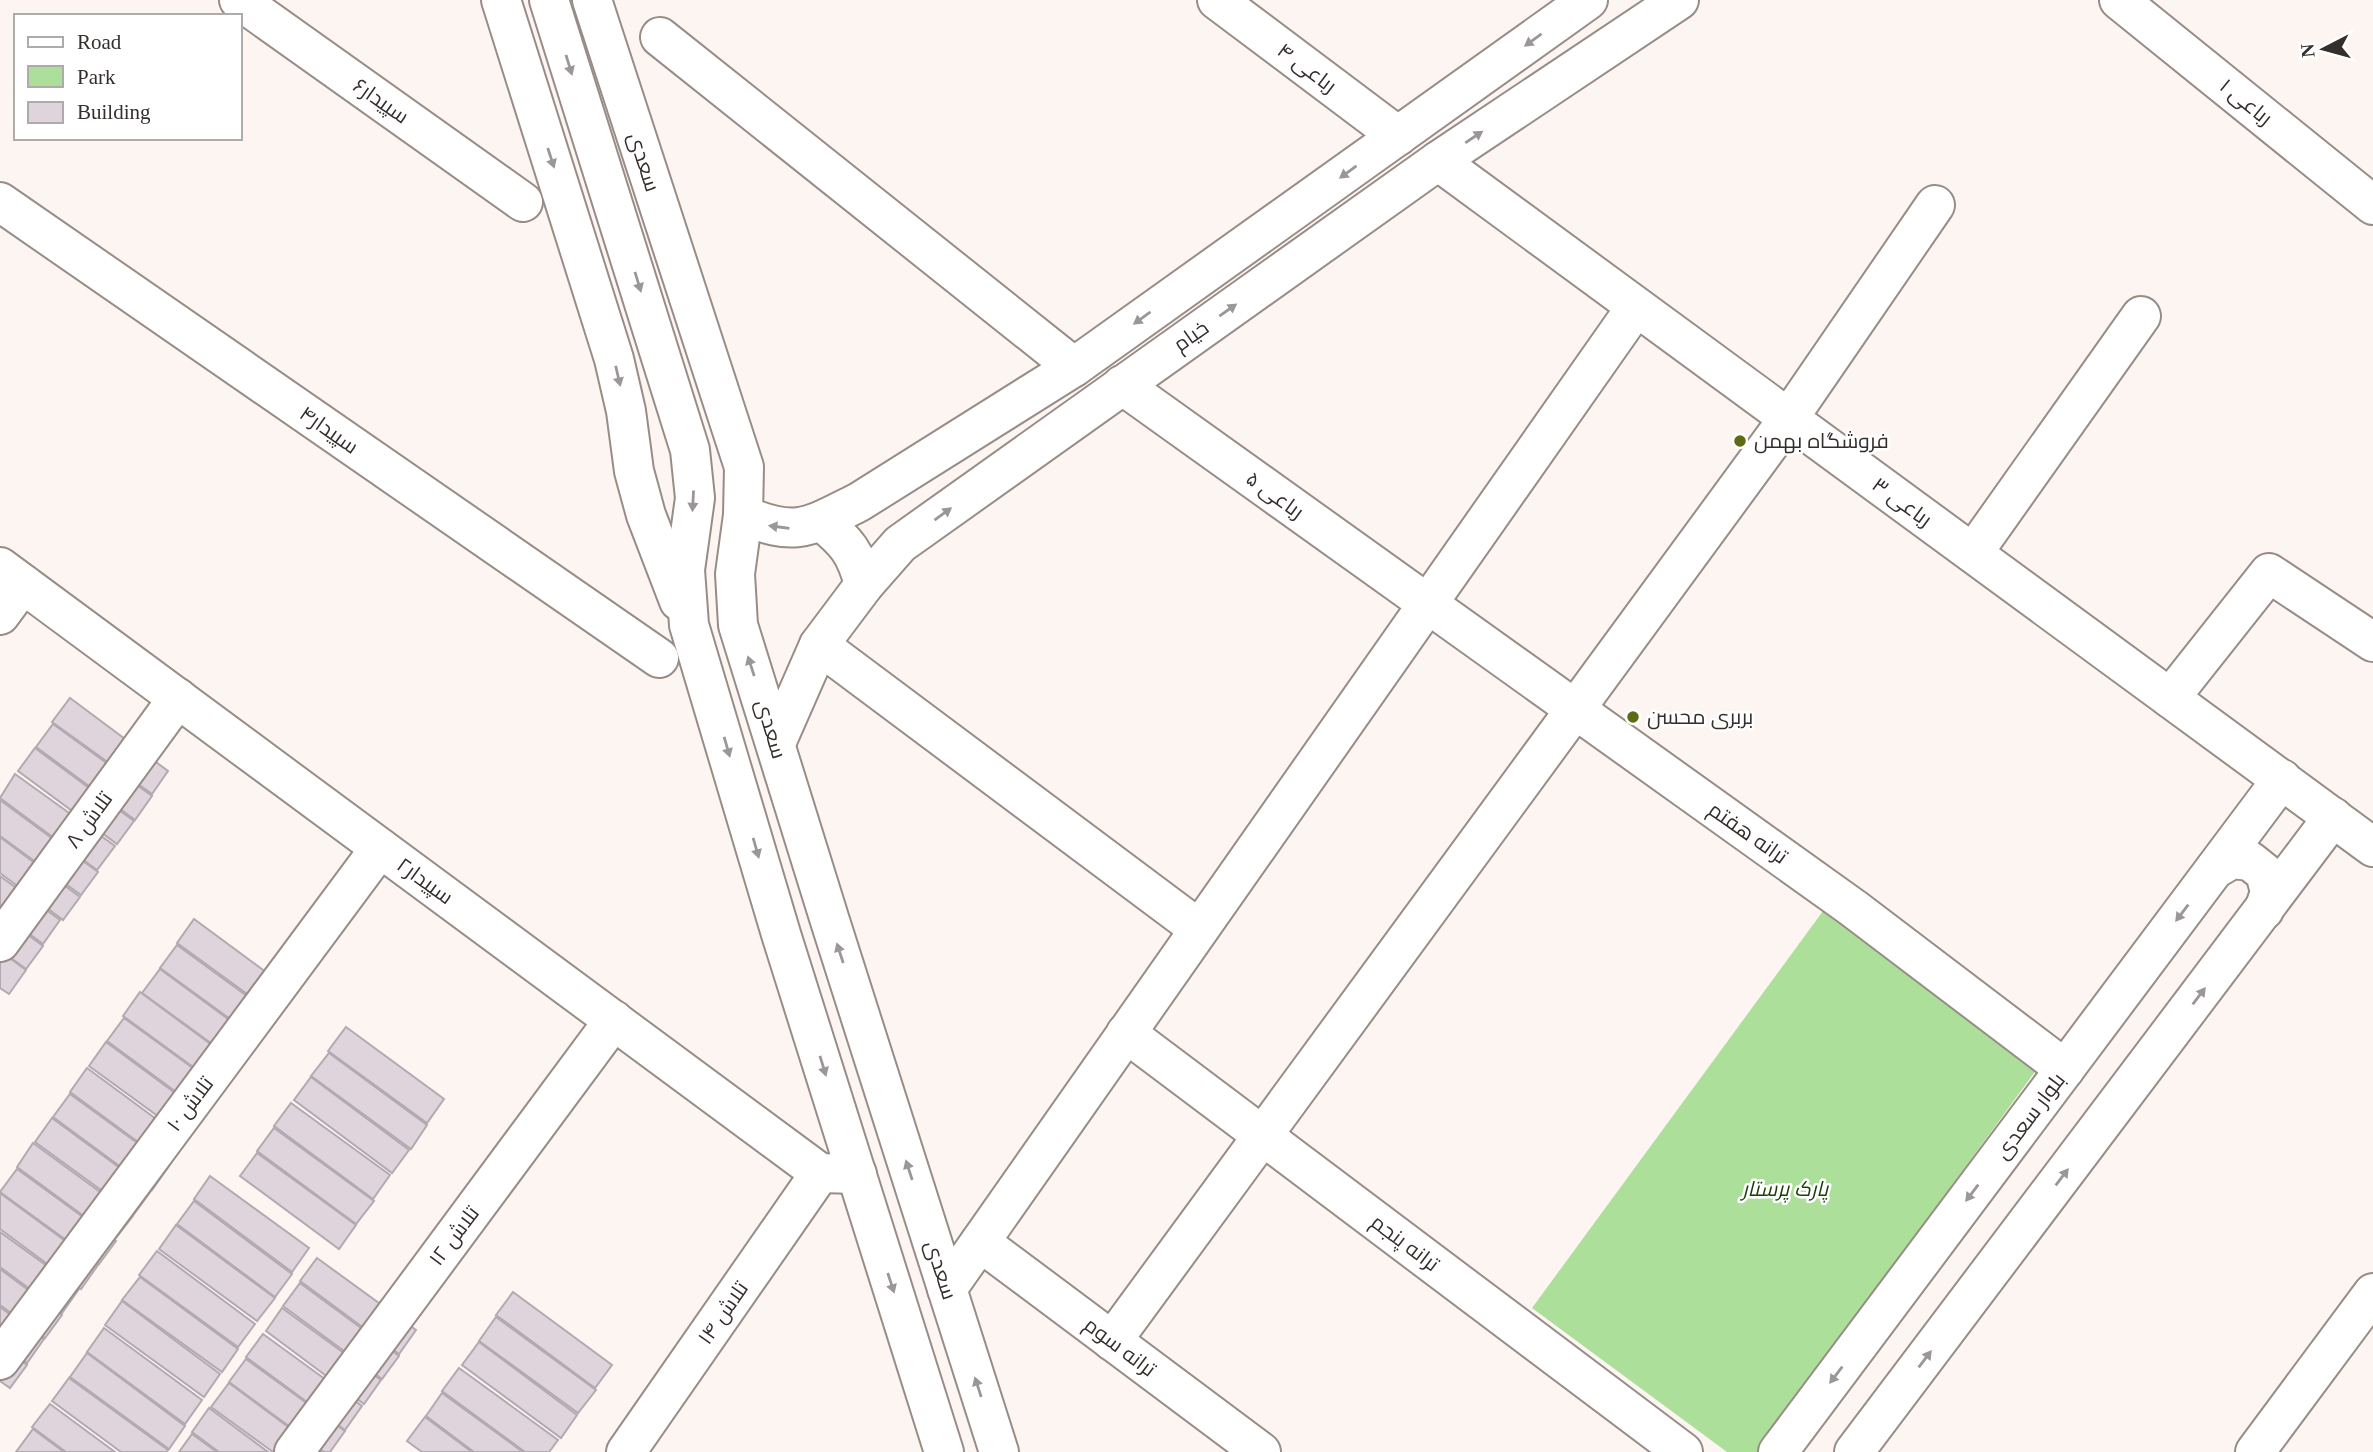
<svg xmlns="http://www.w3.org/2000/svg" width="2373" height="1452" font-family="'Times New Roman',Cairo,serif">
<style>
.green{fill:#acdf99}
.building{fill:#dfd4dc;stroke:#b3a9b0;stroke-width:2}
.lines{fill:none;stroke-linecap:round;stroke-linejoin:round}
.minor-casing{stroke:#988c87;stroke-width:42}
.minor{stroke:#fff;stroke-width:38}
.oneway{fill:#9a9796}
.poi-dot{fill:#5f6b12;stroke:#fff;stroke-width:2.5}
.labels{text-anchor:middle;stroke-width:5;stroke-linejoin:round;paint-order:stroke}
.street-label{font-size:21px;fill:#342f2d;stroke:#fff}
.poi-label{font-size:21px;fill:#342f2d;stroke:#fff;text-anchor:start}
.park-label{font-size:21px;font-style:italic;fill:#1b3e09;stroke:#fff}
</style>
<rect width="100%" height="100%" fill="#fdf5f2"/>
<polygon class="green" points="1823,911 2037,1069 1757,1452 1727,1452 1532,1308"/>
<g class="building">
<polygon points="70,698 168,771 152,794 52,722"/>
<polygon points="53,724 152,796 135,820 36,747"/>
<polygon points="35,748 134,821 117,844 18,771"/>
<polygon points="15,774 115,846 97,870 0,798"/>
<polygon points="0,800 98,872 81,895 0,836"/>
<polygon points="0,837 80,897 63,920 0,873"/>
<polygon points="0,876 60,920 43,944 0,912"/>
<polygon points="0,914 43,946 26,969 0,950"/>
<polygon points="194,919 293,992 276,1015 177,943"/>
<polygon points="177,945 276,1017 259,1040 160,968"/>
<polygon points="0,951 26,970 9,994 0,988"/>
<polygon points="160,969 258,1041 241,1065 142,993"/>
<polygon points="140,992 239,1065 222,1088 123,1016"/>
<polygon points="124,1018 223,1090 206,1114 107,1041"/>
<polygon points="346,1027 444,1099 427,1123 328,1051"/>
<polygon points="106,1042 205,1115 188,1138 89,1066"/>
<polygon points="329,1053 427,1125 411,1149 311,1076"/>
<polygon points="87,1068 186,1141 168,1164 70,1092"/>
<polygon points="311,1077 409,1150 392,1173 294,1100"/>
<polygon points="70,1094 169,1166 152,1190 53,1117"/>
<polygon points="291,1103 390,1175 373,1199 274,1126"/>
<polygon points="52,1118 151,1191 134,1214 35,1142"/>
<polygon points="274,1128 374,1201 356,1224 257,1151"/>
<polygon points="33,1143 133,1216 115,1239 17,1167"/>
<polygon points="257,1153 356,1225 339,1249 240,1176"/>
<polygon points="17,1169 116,1241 99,1264 0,1192"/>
<polygon points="210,1176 309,1248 292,1272 194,1199"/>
<polygon points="0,1193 98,1265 81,1289 0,1229"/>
<polygon points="194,1201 292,1274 275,1297 177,1224"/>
<polygon points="176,1225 275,1298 257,1321 159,1249"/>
<polygon points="0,1232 79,1289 62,1313 0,1267"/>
<polygon points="157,1251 255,1324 238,1347 139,1275"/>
<polygon points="317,1258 416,1330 399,1354 300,1281"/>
<polygon points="0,1269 62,1315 45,1338 0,1305"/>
<polygon points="140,1277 238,1349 222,1372 122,1300"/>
<polygon points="300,1283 399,1356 382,1379 283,1306"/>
<polygon points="513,1292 612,1365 595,1388 496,1315"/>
<polygon points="122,1301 220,1374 204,1397 105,1325"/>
<polygon points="0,1307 44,1339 27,1363 0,1343"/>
<polygon points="282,1308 381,1380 364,1404 266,1331"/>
<polygon points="496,1317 596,1390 578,1413 479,1341"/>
<polygon points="104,1328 202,1400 185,1424 87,1352"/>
<polygon points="263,1334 362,1406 345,1430 246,1357"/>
<polygon points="479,1342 577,1415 561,1438 462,1365"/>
<polygon points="0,1345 27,1365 10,1388 0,1381"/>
<polygon points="87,1353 185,1426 169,1449 70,1377"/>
<polygon points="246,1359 345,1431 330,1452 324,1452 229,1382"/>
<polygon points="459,1368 558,1440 549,1452 525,1452 442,1391"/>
<polygon points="69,1378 168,1450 166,1452 121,1452 52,1401"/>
<polygon points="229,1383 322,1452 273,1452 211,1407"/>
<polygon points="442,1393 523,1452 474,1452 426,1416"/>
<polygon points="50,1404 115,1452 66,1452 32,1427"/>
<polygon points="209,1408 268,1452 219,1452 192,1432"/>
<polygon points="425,1417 472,1452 422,1452 407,1441"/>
<polygon points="33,1429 64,1452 16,1452"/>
<polygon points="192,1434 217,1452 179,1452"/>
</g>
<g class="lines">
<g class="minor-casing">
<g id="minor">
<polyline points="239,0 523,202"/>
<polyline points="501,0 614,359 626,411 634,471 646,515 679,601"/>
<polyline points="549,0 690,450 695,498 685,570 689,625 781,934 944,1452"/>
<polyline points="592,0 744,467 743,515 735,574 738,625 830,921 999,1452"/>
<polyline points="1217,0 1398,136"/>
<polyline points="2119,0 2373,205"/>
<polyline points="660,37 1074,367"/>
<polyline points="1438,161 2373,847"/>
<polyline points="0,202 659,658"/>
<polyline points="1122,385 1853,908 2065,1069"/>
<path d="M743 515C797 538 809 527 859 502L1074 367 1588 0"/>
<path d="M821 521C847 542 856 553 864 585"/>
<polyline points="1973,553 2141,316"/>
<polyline points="0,567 820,1173 857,1174"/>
<polyline points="0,615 23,584"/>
<polyline points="819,645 1199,929"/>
<polyline points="2170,698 2269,573 2373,642"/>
<polyline points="776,743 819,645 864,585 900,544 1438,161 1679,0"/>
<polyline points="2215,869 2232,859 2250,861 2265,873 2270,892 2264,910"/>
<polyline points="0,942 178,698"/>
<polyline points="1126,1033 1683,1452"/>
<polyline points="980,1242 1261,1452"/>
<polyline points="947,1289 1636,307"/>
<polyline points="1112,1341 1788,419 1935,205"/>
<polyline points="0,1360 380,848"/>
<polyline points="294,1452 614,1020"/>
<polyline points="626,1452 820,1173"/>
<polyline points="1778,1452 2282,779"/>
<polyline points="1854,1452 2333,817"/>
<polyline points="2255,1452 2373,1293"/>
</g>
</g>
<use href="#minor" class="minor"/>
</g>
<defs><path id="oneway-solid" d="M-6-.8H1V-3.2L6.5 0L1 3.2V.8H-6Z" transform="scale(1.75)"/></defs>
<g class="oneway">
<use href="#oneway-solid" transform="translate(1533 40) rotate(144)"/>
<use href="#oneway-solid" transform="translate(569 65) rotate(73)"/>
<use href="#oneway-solid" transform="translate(1474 137) rotate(-34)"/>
<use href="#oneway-solid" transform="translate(551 158) rotate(72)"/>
<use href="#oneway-solid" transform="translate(1348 172) rotate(144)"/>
<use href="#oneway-solid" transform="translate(638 282) rotate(73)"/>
<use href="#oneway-solid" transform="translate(1228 310) rotate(-35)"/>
<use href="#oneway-solid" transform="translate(1142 318) rotate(144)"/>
<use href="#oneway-solid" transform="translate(618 376) rotate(77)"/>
<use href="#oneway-solid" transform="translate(693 501) rotate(93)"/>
<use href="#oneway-solid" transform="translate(943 514) rotate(-36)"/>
<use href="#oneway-solid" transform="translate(779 527) rotate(-172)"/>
<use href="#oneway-solid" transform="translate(751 666) rotate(-108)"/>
<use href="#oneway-solid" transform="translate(727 747) rotate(74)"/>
<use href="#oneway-solid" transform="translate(756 848) rotate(74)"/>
<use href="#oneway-solid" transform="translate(2182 913) rotate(127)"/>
<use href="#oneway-solid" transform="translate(840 953) rotate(-108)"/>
<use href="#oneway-solid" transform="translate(2199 996) rotate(-53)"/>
<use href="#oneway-solid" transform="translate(823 1066) rotate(73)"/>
<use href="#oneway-solid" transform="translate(909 1170) rotate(-108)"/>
<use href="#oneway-solid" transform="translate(2062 1177) rotate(-53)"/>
<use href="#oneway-solid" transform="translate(1972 1193) rotate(127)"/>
<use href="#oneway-solid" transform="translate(891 1283) rotate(72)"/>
<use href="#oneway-solid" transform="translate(1925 1359) rotate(-53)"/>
<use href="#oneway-solid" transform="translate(1836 1375) rotate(127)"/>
<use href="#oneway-solid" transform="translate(978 1387) rotate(-108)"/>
</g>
<g class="poi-dot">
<circle cx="1740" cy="441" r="7"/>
<circle cx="1633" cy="717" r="7"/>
</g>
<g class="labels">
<g class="street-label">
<text transform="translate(1307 68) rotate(37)" y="7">رباعی ۴</text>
<text transform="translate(381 101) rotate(35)" y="7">سپیدار۶</text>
<text transform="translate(2246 102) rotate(39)" y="7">رباعی ۱</text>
<text transform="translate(644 162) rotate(72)" y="7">سعدی</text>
<text transform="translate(1191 336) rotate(-35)" y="7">خیام</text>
<text transform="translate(329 430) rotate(35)" y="7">سپیدار۴</text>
<text transform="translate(1275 495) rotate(36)" y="7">رباعی ۵</text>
<text transform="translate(1902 502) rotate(36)" y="7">رباعی ۳</text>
<text transform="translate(771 729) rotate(73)" y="7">سعدی</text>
<text transform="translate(89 820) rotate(-54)" y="7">تلاش ۸</text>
<text transform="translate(1748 833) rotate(35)" y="7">ترانه هفتم</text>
<text transform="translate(425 881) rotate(36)" y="7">سپیدار۲</text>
<text transform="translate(190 1104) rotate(-53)" y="7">تلاش ۱۰</text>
<text transform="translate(2030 1116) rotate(-53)" y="7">بلوار سعدی</text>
<text transform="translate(454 1236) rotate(-53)" y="7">تلاش ۱۲</text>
<text transform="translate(1405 1243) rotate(37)" y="7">ترانه پنجم</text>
<text transform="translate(941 1270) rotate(72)" y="7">سعدی</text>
<text transform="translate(723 1313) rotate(-55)" y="7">تلاش ۱۴</text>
<text transform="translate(1120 1347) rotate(37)" y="7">ترانه سوم</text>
</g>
<g class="poi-label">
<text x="1754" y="448">فروشگاه بهمن</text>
<text x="1647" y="724">بربری محسن</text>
</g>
<g class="park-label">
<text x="1785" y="1196">پارک پرستار</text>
</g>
</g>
<rect x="14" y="14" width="228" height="126" fill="#ffffff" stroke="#aeacab" stroke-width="2"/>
<rect x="28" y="37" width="35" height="10" fill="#ffffff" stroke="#aeacab" stroke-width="2"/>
<text x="77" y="49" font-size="21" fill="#342f2d">Road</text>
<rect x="28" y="66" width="35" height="21" fill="#acdf99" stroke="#aeacab" stroke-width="2"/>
<text x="77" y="84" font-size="21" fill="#342f2d">Park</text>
<rect x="28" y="102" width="35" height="21" fill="#dfd4dc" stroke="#aeacab" stroke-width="2"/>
<text x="77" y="119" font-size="21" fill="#342f2d">Building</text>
<g transform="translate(2324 49) rotate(264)" stroke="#ffffff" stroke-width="5" paint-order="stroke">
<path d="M0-5L12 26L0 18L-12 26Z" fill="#342f2d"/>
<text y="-10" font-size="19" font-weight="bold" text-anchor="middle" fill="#342f2d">N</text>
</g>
</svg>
